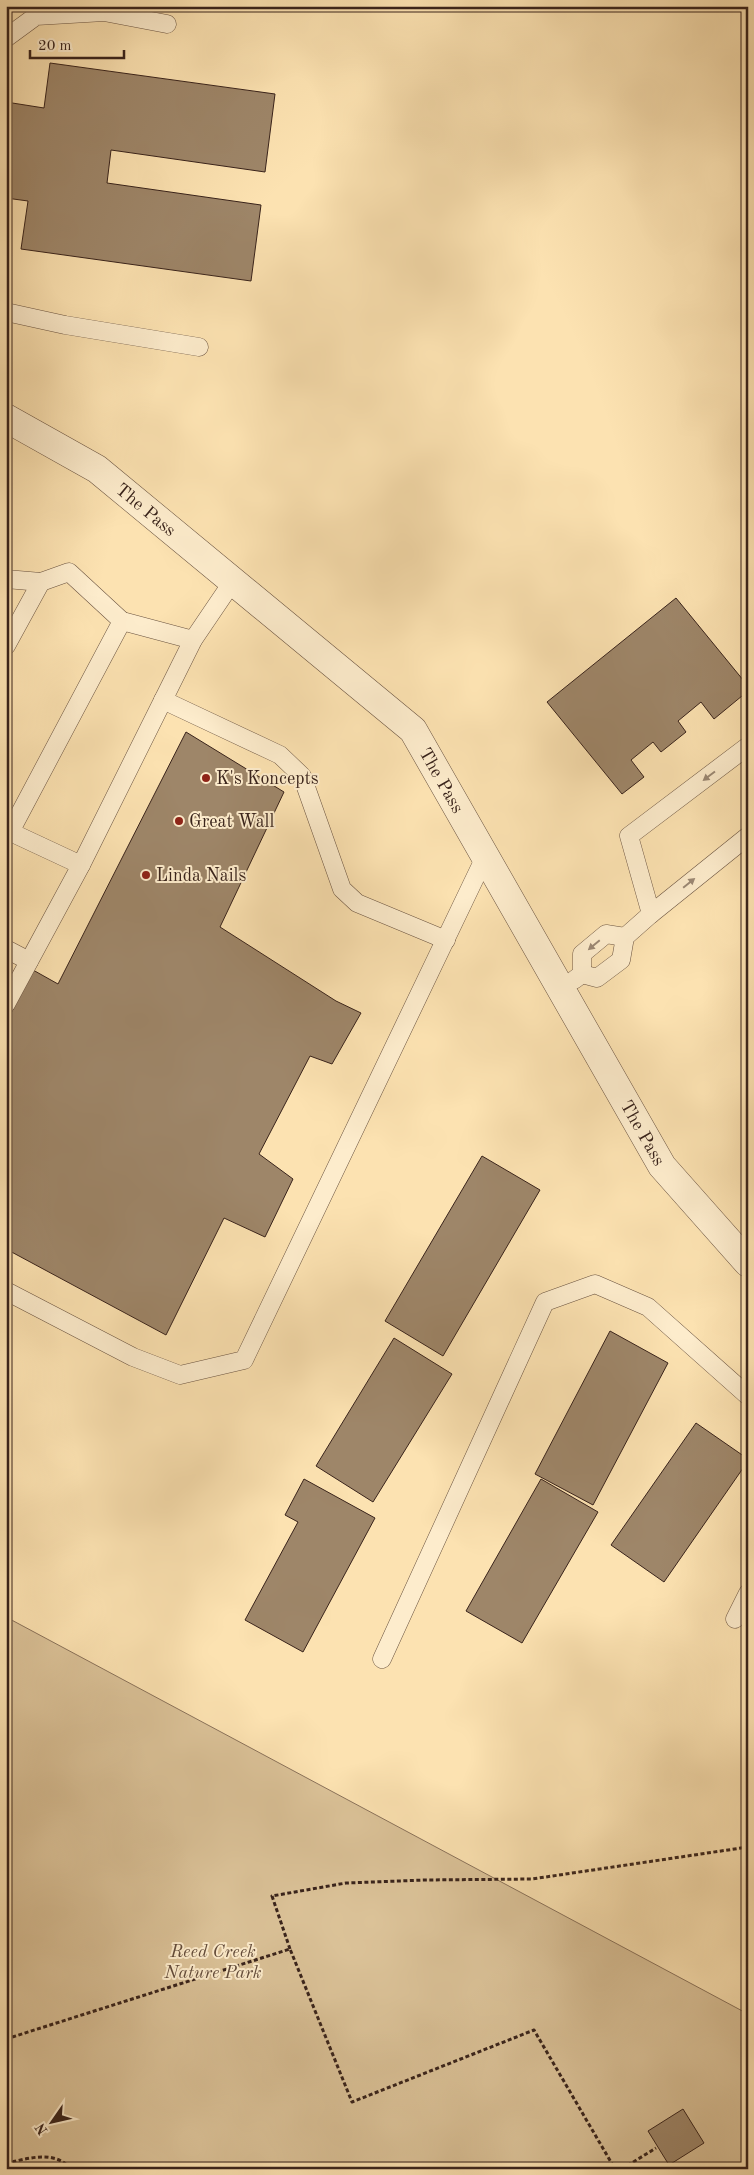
<svg xmlns="http://www.w3.org/2000/svg" width="754" height="2175" font-family="'Old Standard TT',serif">
<style>
.green{fill:#dbc298;stroke:#8a725a}
.building{fill:#9e8669;stroke:#39231b}
.lines{fill:none;stroke-linecap:round;stroke-linejoin:round}
.service-casing{stroke:#6a5340;stroke-width:19}
.tertiary-casing{stroke:#6a5340;stroke-width:29}
.path{stroke:#39231b;stroke-width:3;stroke-dasharray:4 2.5;stroke-linecap:butt}
.service{stroke:#fdeccc;stroke-width:18}
.tertiary{stroke:#fdeccc;stroke-width:28}
.oneway{fill:#9b8874}
.poi-dot{fill:#8f2418;stroke:#fdeccc;stroke-width:2}
.labels{text-anchor:middle;stroke-width:4;stroke-linejoin:round;paint-order:stroke}
.street-label{font-size:18px;fill:#39231b;stroke:#fdeccc}
.poi-label{font-size:18px;fill:#39231b;stroke:#fdeccc;text-anchor:start}
.park-label{font-size:18px;font-style:italic;fill:#624b3a;stroke:#fdeccc}
</style>
<rect width="100%" height="100%" fill="#fce2b1"/>
<filter id="stains"><feTurbulence type="fractalNoise" baseFrequency=".004" numOctaves="4"/><feColorMatrix values="0 0 0 0 .2 0 0 0 0 .09 0 0 0 0 .02 0 0 0 .5 -.17"/></filter>
<radialGradient id="worn" r=".72"><stop offset=".6" stop-color="#630" stop-opacity="0"/><stop offset="1" stop-color="#630" stop-opacity=".3"/></radialGradient>
<polygon class="green" points="6,1617 748,2014 748,2169 6,2169"/>
<g class="building">
<polygon points="50,63 275,94 265,172 111,150 107,183 261,205 251,281 21,249 28,201 6,198 6,102 44,108"/>
<polygon points="676,598 748,686 748,691 714,719 701,702 678,721 686,732 661,752 653,742 631,760 644,777 622,794 547,702"/>
<polygon points="186,732 284,792 220,927 336,1001 361,1013 332,1064 310,1056 259,1154 293,1179 265,1237 224,1218 166,1335 6,1249 6,1023 33,970 58,984"/>
<polygon points="482,1156 540,1190 443,1356 385,1321"/>
<polygon points="610,1331 668,1363 593,1505 535,1474"/>
<polygon points="394,1338 452,1374 373,1502 316,1466"/>
<polygon points="696,1423 748,1459 748,1461 664,1582 611,1545"/>
<polygon points="304,1479 375,1518 303,1652 245,1620 298,1522 285,1515"/>
<polygon points="541,1479 598,1512 522,1643 466,1611"/>
<polygon points="683,2109 704,2143 669,2165 648,2131"/>
</g>
<g class="lines">
<g class="service-casing">
<g id="service">
<polyline points="6,38 36,16 104,12 167,24"/>
<polyline points="6,312 65,325 199,347"/>
<polyline points="6,579 41,582"/>
<polyline points="6,646 41,582 69,572 122,621 193,640"/>
<polyline points="163,700 280,755 302,776 342,889 357,903 446,940"/>
<polyline points="6,830 81,865"/>
<polyline points="10,832 122,621"/>
<polyline points="651,914 629,836 748,746"/>
<polyline points="6,949 29,961"/>
<polyline points="582,974 597,978 621,960 625,937 651,914 748,836"/>
<polyline points="574,980 582,974 582,954 606,934 625,937"/>
<polyline points="6,1004 81,865 193,640 233,581"/>
<polyline points="6,1291 133,1357 180,1375 244,1360 485,857"/>
<polyline points="735,1619 748,1593"/>
<polyline points="382,1659 545,1302 595,1284 648,1307 748,1396"/>
</g>
</g>
<g class="tertiary-casing">
<g id="tertiary">
<path id="s1" d="M6 418 97 469 413 730 662 1166 748 1263"/>
</g>
</g>
<g class="path">
<polyline points="290,1949 272,1896 346,1883 425,1880 532,1879 748,1847"/>
<polyline points="6,2039 290,1949 352,2102 534,2030 615,2169"/>
<path d="M6 2163C28 2159 54 2149 71 2169"/>
<polyline points="622,2169 656,2148"/>
</g>
<use href="#service" class="service"/>
<use href="#tertiary" class="tertiary"/>
</g>
<defs><path id="oneway-solid" d="M-6-.8H1V-3.2L6.5 0L1 3.2V.8H-6Z" transform="scale(1.25)"/></defs>
<g class="oneway">
<use href="#oneway-solid" transform="translate(709 776) rotate(143)"/>
<use href="#oneway-solid" transform="translate(689 883) rotate(-39)"/>
<use href="#oneway-solid" transform="translate(594 945) rotate(140)"/>
</g>
<g class="poi-dot">
<circle cx="206" cy="778" r="5"/>
<circle cx="179" cy="821" r="5"/>
<circle cx="146" cy="875" r="5"/>
</g>
<g class="labels">
<g class="street-label">
<text dy="6" stroke="none"><textPath href="#s1" startOffset="168">The Pass</textPath></text>
<text dy="6" stroke="none"><textPath href="#s1" startOffset="572">The Pass</textPath></text>
<text dy="6" stroke="none"><textPath href="#s1" startOffset="978">The Pass</textPath></text>
</g>
<g class="poi-label">
<text x="216" y="784">K's Koncepts</text>
<text x="189" y="827">Great Wall</text>
<text x="156" y="881">Linda Nails</text>
</g>
<g class="park-label">
<text x="213" y="1957">Reed Creek<tspan x="213" dy="21">Nature Park</tspan></text>
</g>
</g>
<rect width="754" height="2175" fill="none" stroke="#fce2b1" stroke-width="25"/>
<rect x="8" y="8" width="739" height="2160" fill="none" stroke="#39231b" stroke-width="2.5"/>
<rect x="12" y="12" width="729" height="2150" fill="none" stroke="#39231b"/>
<g transform="translate(52 2122) rotate(236)" stroke="#fdeccc" stroke-width="4" paint-order="stroke">
<path d="M0-4L9 19L0 12L-9 19Z" fill="#39231b"/>
<text y="-8" font-size="14" font-weight="bold" text-anchor="middle" fill="#39231b">N</text>
</g>
<path d="M30 50v8h94v-8" fill="none" stroke="#39231b" stroke-width="2.5"/>
<text x="38" y="50" font-size="15" fill="#39231b" stroke="#fdeccc" stroke-width="4" paint-order="stroke">20 m</text>
<rect width="100%" height="100%" filter="url(#stains)"/>
<rect width="100%" height="100%" fill="url(#worn)"/>
</svg>
